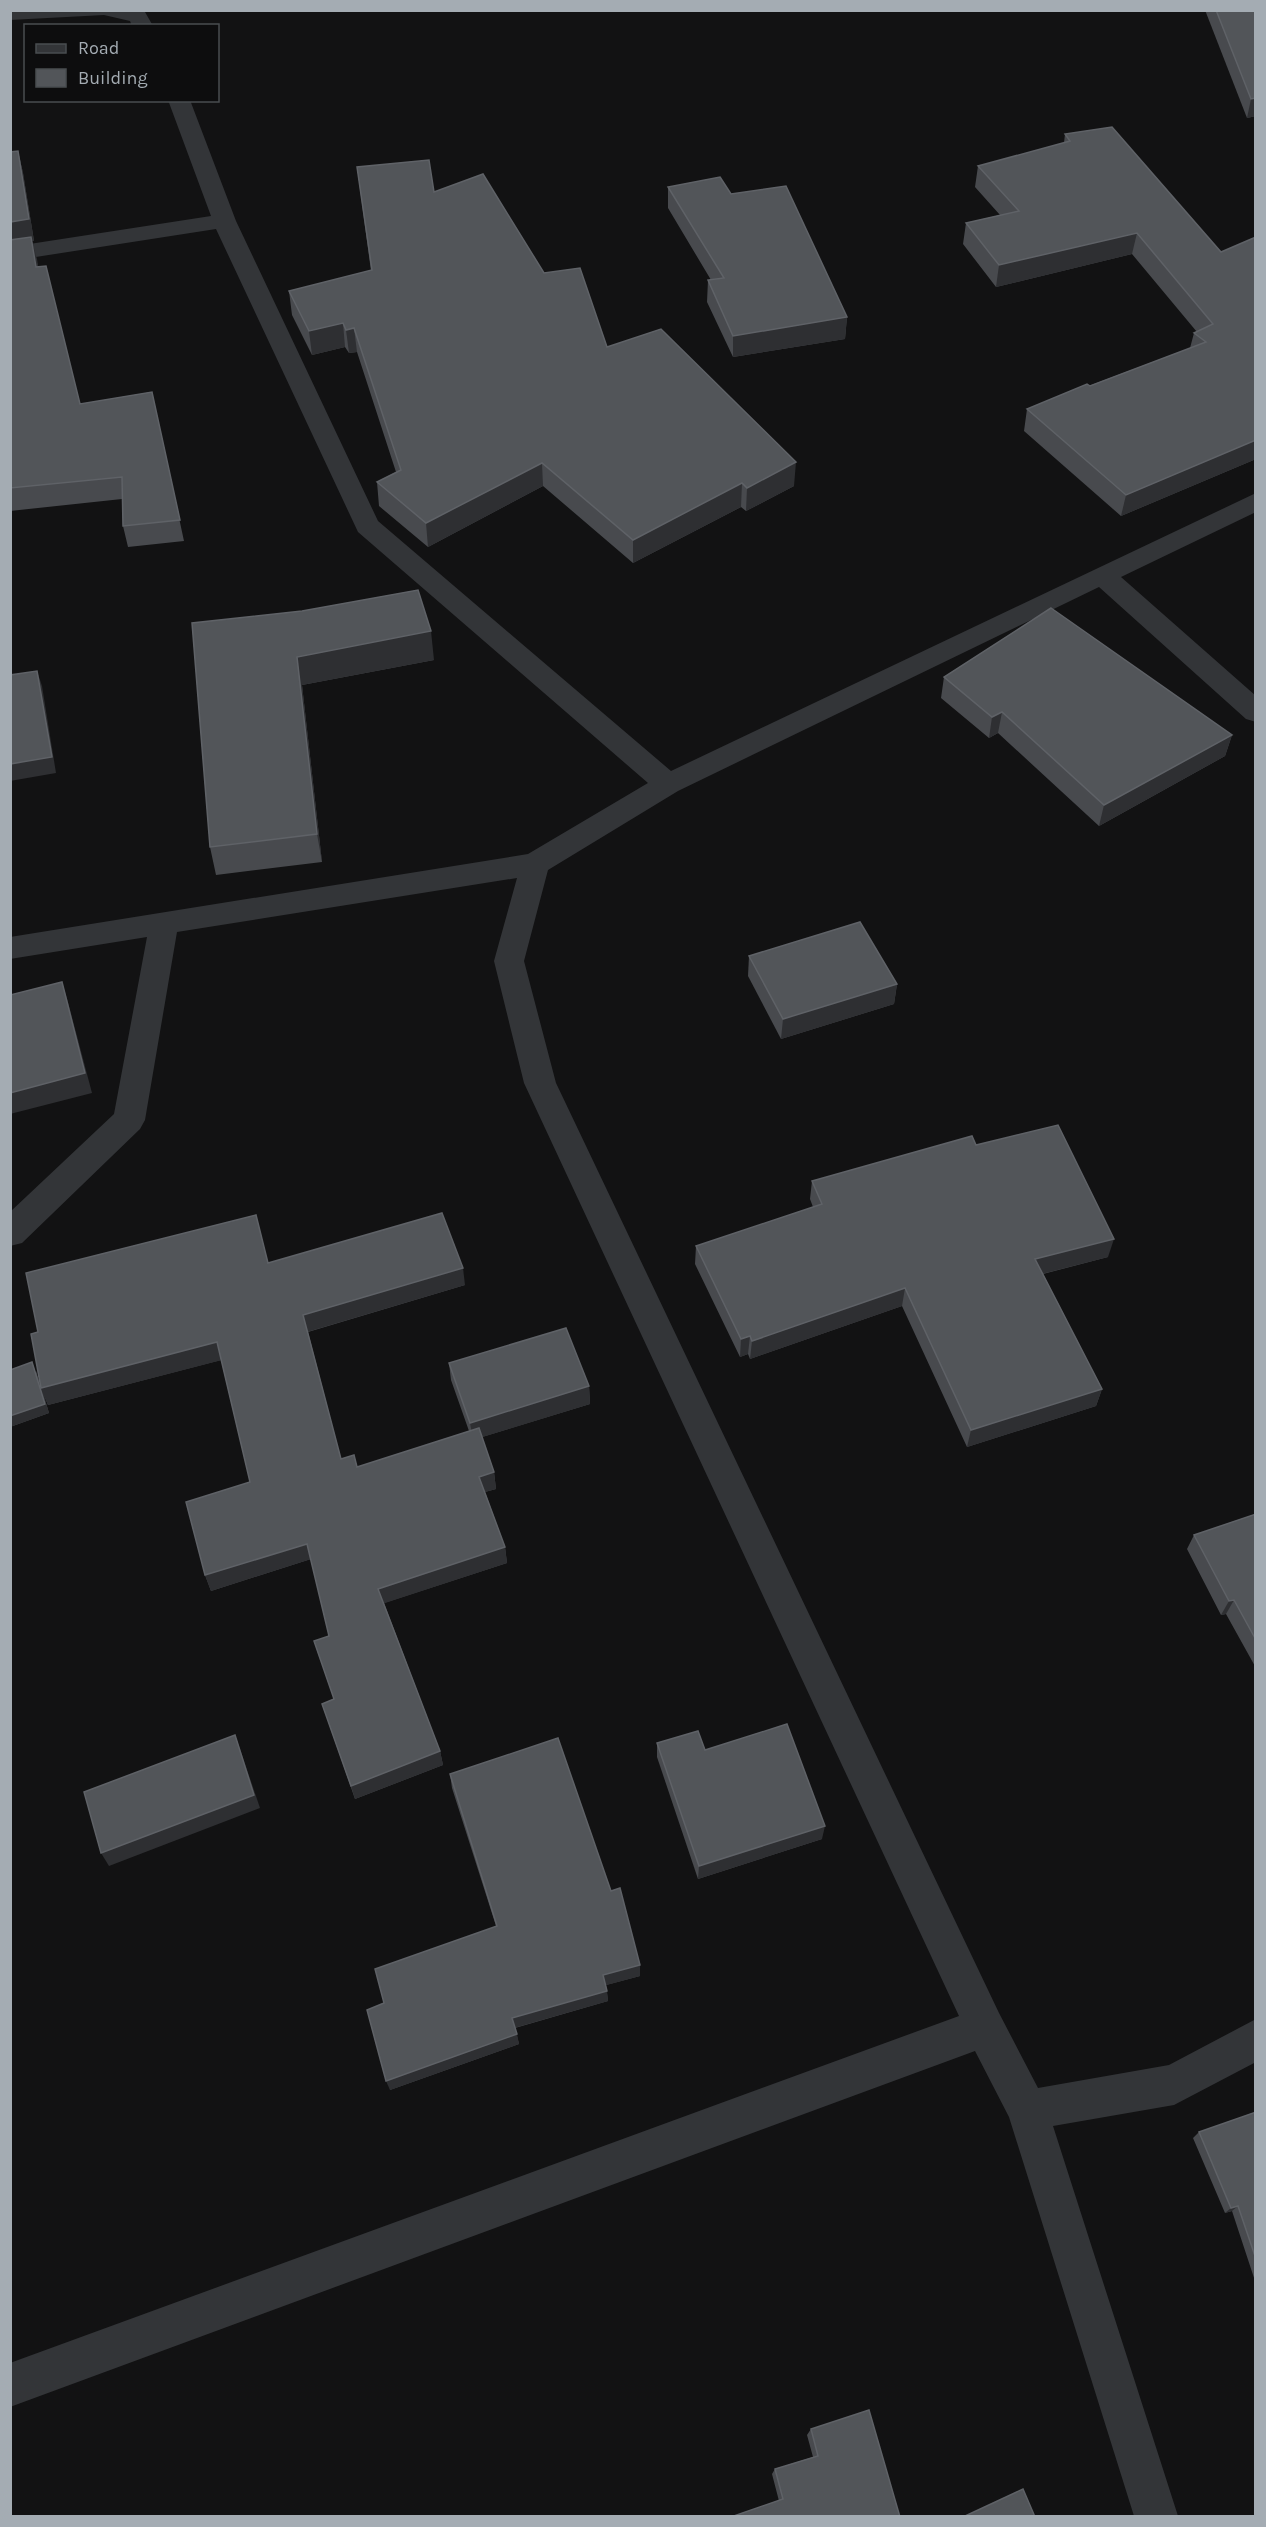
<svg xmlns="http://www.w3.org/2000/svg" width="1266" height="2527" font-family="Karla,sans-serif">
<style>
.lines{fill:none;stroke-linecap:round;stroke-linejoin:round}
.street{fill:#333538;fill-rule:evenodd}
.wall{fill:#484a4e}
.shaded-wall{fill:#2e2f32}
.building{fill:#525559;stroke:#5f6267;stroke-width:1.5}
</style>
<rect width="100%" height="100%" fill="#121213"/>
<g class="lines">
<g class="street">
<polygon points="10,10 141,10 145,12 153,26 132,26 130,21 104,15 10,20"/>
<polygon points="168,100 190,100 236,221 378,521 671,771 1256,493 1256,512 1121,577 1256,696 1256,722 1246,719 1099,587 678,791 548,870 524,961 556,1083 999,2013 1038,2088 1169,2065 1256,2019 1256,2062 1174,2105 1053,2126 1178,2516 1134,2516 1009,2117 975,2051 10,2407 10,2363 959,2016 524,1083 494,961 517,878 177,932 145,1120 140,1129 22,1243 10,1246 10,1212 114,1114 147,937 10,959 10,937 528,854 648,783 358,532 216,229 10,261 10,247 211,216"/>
</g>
</g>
<g class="wall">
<polygon points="1205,10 1256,10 1256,116 1247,118"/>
<polygon points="1065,134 1221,252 1256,459 1121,516 1024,431 1027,409 1190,348 1194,333 1197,332 1132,254 996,287 963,244 966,223 1000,215 975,187 978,166 1064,143"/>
<polygon points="18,151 23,173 34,241 32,241 38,267 80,404 152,392 184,541 128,547 123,526 122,499 10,511 10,152"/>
<polygon points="357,167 434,192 544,273 607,347 794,486 746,511 741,507 633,563 543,486 428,547 379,506 377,482 396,472 357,352 349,353 345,347 312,355 292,315 289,291 371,271"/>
<polygon points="668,187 731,194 847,317 845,339 733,357 707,302 708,280 711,280 668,208"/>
<polygon points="192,623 434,660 302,685 322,862 216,875 210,847"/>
<polygon points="944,677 1232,735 1225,756 1099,826 998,733 989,738 941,698"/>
<polygon points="749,956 897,984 894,1004 781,1039 748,976"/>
<polygon points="976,1145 1108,1257 1043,1274 1102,1389 1096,1406 967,1447 902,1306 750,1359 748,1354 740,1357 695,1264 696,1246 813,1207 810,1199 812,1181"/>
<polygon points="268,1263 465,1285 308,1332 341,1459 357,1467 469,1431 451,1380 449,1363 589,1386 590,1404 482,1437 494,1472 496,1489 485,1492 505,1547 507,1563 384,1603 440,1751 443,1765 355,1799 322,1704 334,1699 314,1641 329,1636 311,1559 211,1591 205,1575 250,1482 221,1360 48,1405 43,1393 49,1413 10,1427 36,1371 40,1384"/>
<polygon points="1256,1514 1256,1668 1226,1614 1221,1615 1187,1549 1194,1535"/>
<polygon points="657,1743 705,1750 822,1839 698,1879 657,1757"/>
<polygon points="450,1774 611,1891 640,1965 640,1976 606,1985 608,2001 515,2028 519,2044 390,2090 384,2003 496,1926 452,1788"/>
<polygon points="1256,2112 1256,2284 1232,2211 1225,2213 1193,2138 1199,2132"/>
<polygon points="811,2429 900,2517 779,2501 772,2474 775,2469 813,2457 807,2435"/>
</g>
<g class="shaded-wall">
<polygon points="1256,98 1256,116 1247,118 1251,99"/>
<polygon points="18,151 23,173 34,241 32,241 37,259 42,289 10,245 10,222"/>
<polygon points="1137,233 1132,254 996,287 999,265"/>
<polygon points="847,317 845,339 733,357 733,336"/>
<polygon points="343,323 345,347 312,355 309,331"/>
<polygon points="354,328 357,352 349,353 346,330"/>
<polygon points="1256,440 1256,459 1121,516 1126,495"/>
<polygon points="796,462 794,486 746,511 747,488"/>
<polygon points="542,463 543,486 428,547 426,523"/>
<polygon points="742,483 741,507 633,563 633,540"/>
<polygon points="431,631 434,660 302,685 322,862 317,834 297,657"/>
<polygon points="37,671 42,686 56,773 10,781 10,764"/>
<polygon points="1002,712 998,733 989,738 992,717"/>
<polygon points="1232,735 1225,756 1099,826 1104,805"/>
<polygon points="62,982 68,1002 92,1093 10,1114 10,1093"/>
<polygon points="897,984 894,1004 781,1039 783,1019"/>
<polygon points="1114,1239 1108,1257 1030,1277 1035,1259"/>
<polygon points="463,1268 465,1285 307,1332 303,1315"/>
<polygon points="905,1288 902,1306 750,1359 752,1341"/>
<polygon points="750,1336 748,1354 740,1357 741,1339"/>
<polygon points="217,1342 222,1360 48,1405 43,1393 49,1413 10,1427 10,1416 32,1362 41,1388"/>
<polygon points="589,1386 590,1404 473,1440 470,1423"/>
<polygon points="1102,1389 1096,1406 967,1447 971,1430"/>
<polygon points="494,1472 496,1489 481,1493 479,1477"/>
<polygon points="307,1544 311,1559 211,1591 205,1575"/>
<polygon points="505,1547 507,1563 382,1604 378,1589"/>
<polygon points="1234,1600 1226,1614 1221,1615 1229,1601"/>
<polygon points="235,1735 240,1749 260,1808 109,1866 101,1853"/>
<polygon points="440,1751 443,1765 355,1799 351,1786"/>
<polygon points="825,1826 822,1839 698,1879 699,1866"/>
<polygon points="640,1965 640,1976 603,1986 603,1975"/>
<polygon points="607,1991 608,2001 514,2028 512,2018"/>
<polygon points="517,2034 519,2044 390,2090 386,2081"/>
<polygon points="1238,2206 1232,2211 1225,2213 1231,2208"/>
</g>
<g class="building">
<polygon points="1216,10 1256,10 1256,98 1251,99"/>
<polygon points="1112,127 1221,252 1256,237 1256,440 1126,495 1027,409 1087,384 1090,386 1206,342 1194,333 1213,324 1137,233 999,265 966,223 1019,211 978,166 1070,141 1065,134"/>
<polygon points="18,151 29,219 10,222 10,152"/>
<polygon points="429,160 434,192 483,174 544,273 580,268 607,347 661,329 796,462 747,488 742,483 633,540 542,463 426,523 377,482 401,470 354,328 346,330 343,323 309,331 289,291 372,270 357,167"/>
<polygon points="720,177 731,194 786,186 847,317 733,336 708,280 724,278 668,187"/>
<polygon points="31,237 36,267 46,266 80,404 152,392 180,520 123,526 122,477 10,488 10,240"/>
<polygon points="418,590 431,631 297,657 317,834 210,847 192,623 302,611"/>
<polygon points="1051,608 1232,735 1104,805 1002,712 992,717 944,677"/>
<polygon points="37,671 52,757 10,764 10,675"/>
<polygon points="860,922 897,984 783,1019 749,956"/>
<polygon points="62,982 85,1073 10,1093 10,995"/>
<polygon points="1058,1125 1114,1239 1035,1259 1102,1389 971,1430 905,1288 752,1341 750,1336 741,1339 696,1246 822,1204 812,1181 972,1136 976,1145"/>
<polygon points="442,1213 463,1268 303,1315 341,1459 354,1455 357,1467 479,1428 494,1472 479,1477 505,1547 378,1589 440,1751 351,1786 322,1704 334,1699 314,1641 329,1636 307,1544 205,1575 186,1502 250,1482 217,1342 41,1388 31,1334 38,1332 26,1273 256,1215 268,1263"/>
<polygon points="566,1328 589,1386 470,1423 449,1363"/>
<polygon points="32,1362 45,1404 10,1416 10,1370"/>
<polygon points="1256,1514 1256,1640 1234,1600 1229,1601 1194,1535"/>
<polygon points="787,1724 825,1826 699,1866 657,1743 698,1731 705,1750"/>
<polygon points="235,1735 254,1795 101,1853 84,1792"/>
<polygon points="558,1738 611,1891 620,1888 640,1965 603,1975 607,1991 512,2018 517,2034 386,2081 367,2010 384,2003 375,1969 497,1926 450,1774"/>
<polygon points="1256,2112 1256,2259 1238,2206 1231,2208 1199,2132"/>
<polygon points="869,2410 900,2517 731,2517 783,2499 775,2469 818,2456 811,2429"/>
<polygon points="1023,2489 1035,2517 963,2517"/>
</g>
<rect width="1266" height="2527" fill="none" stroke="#a4acb3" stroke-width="24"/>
<rect x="24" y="24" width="195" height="78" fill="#0d0d0e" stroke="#494d50" stroke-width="1.5"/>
<rect x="36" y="44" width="30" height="9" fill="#333538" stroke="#494d50" stroke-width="1.5"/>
<text x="78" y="54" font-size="18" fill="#a4acb3">Road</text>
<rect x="36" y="69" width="30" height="18" fill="#525559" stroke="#494d50" stroke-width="1.5"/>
<text x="78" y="84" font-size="18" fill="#a4acb3">Building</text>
</svg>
